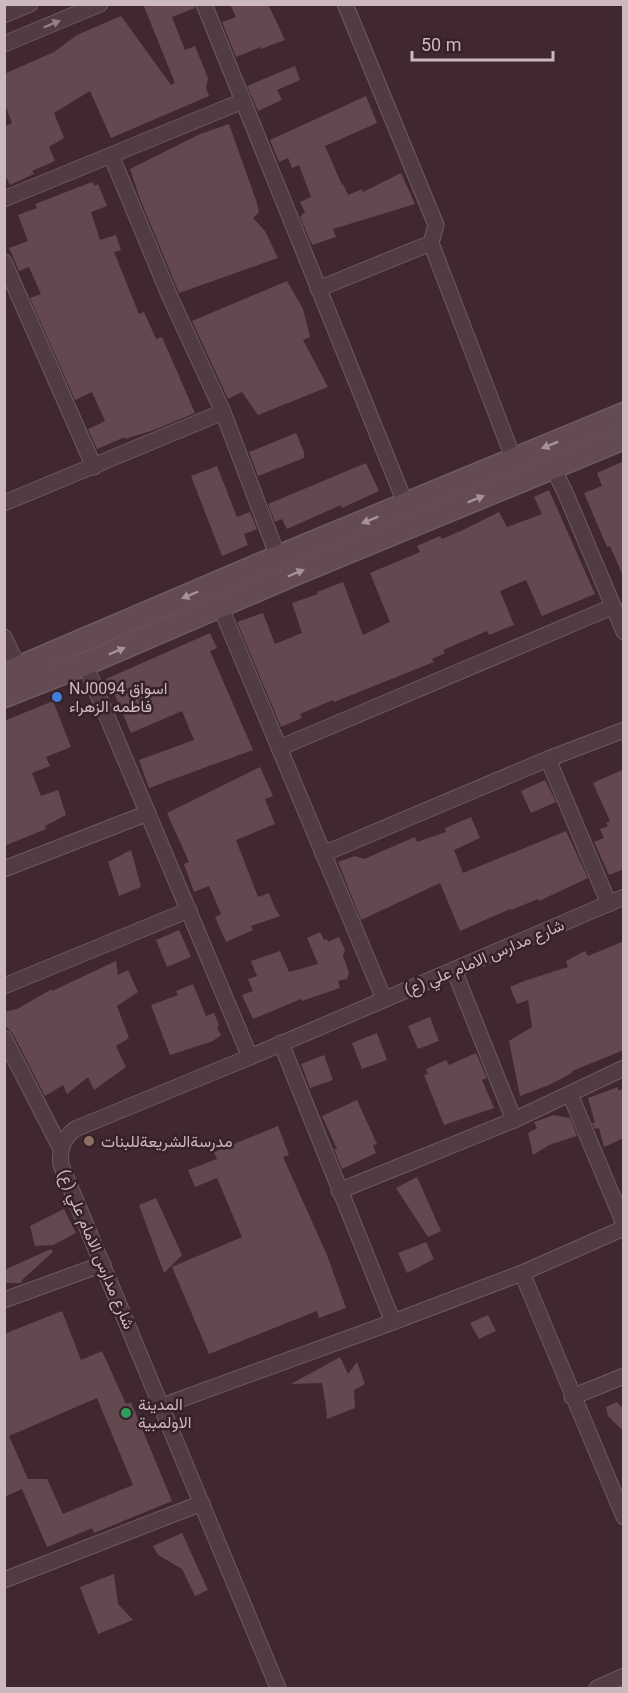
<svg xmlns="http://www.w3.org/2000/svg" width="628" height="1693" font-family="Roboto,Vazirmatn,sans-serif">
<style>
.building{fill:#634850;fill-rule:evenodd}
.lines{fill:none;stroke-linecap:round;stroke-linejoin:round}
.street-casing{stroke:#6e5a61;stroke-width:17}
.secondary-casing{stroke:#6e5a61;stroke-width:25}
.street{stroke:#513c43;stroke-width:15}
.secondary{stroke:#644b52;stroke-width:22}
.oneway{fill:#948187}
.oneway2{fill:#a79298}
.shop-dot{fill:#3f7fe0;stroke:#372128;stroke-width:2}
.education-dot{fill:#8d6e63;stroke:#372128;stroke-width:2}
.leisure-dot{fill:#2e9e5b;stroke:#372128;stroke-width:2}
.labels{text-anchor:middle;stroke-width:5;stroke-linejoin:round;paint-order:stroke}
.poi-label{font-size:16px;fill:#cbb9be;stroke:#372128;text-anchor:start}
.street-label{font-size:16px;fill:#cbb9be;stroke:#372128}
</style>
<rect width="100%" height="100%" fill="#412830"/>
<g class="building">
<polygon points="143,4 194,4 195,8 172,17 185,50 195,46 208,78 206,88 209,96 111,138 90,91 54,113 64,138 49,147 55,161 32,171 34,174 10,185 4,173 4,127 12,123 4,102 4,74 54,52 77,35 121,16 171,85 175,83"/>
<polygon points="230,4 268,4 285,40 261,49 261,47 236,57 222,22 236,17"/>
<polygon points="295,66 300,80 277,90 282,100 258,111 247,86"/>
<polygon points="366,96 377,123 325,146 342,185 343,184 348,195 362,189 363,192 401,173 415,204 333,229 336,237 312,245 300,217 305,212 300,202 311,197 299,165 292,168 288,158 279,162 270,140"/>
<polygon points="229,124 257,203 259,212 253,218 265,231 278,258 179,293 140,199 130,169 200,134"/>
<polygon points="92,182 95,186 98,184 107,206 91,212 100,240 116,235 121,250 114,252 139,314 144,312 156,339 162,337 195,413 154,430 125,439 125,437 97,449 88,429 105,421 92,392 75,400 30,298 41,294 29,267 19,271 9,248 28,241 18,215 37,208 35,204"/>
<polygon points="287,281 303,309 310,337 303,340 328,387 258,415 242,392 228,399 192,321"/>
<polygon points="296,433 304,452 304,458 258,476 249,452"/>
<polygon points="624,461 624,578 610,546 607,547 584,493 602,486 597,473"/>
<polygon points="366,463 379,491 342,508 341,505 287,529 282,519 275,522 268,504"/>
<polygon points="217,466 237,517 250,512 257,529 244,534 248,545 222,556 191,476"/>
<polygon points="549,490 595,594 542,616 526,580 500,591 514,625 489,635 487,631 443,650 445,653 432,659 434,662 334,702 333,700 300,714 302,718 281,727 237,622 263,613 275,644 302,633 292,603 318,594 317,592 343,582 363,635 390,622 370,573 420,552 417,546 440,536 442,539 463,530 499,512 507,527 542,514 534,497"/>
<polygon points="210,633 217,648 210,651 253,750 149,788 139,760 194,740 182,711 131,733 114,693 112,694 106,679"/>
<polygon points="53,701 71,747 46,757 50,766 32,773 41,796 58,790 66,815 45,826 46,829 4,846 4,721"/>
<polygon points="260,767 273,796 265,799 275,824 236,840 258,897 269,893 275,908 280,916 251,926 253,930 226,942 215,917 221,914 209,886 194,892 184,864 189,862 167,813"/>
<polygon points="624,769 624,869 609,875 594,842 604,838 600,829 608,826 606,823 610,821 593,783"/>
<polygon points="545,780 556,802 531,813 521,791"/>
<polygon points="471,817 480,838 454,850 463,873 566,831 588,878 539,901 538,899 511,910 510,909 460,931 440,883 361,920 338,862 355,856 364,859 415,837 417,842 446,832 445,828"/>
<polygon points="131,850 141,887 119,896 108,862"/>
<polygon points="179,930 191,957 167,967 156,940"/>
<polygon points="320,932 324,940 327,939 328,942 339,937 345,950 343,956 349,973 347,979 338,981 340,988 302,1001 301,999 253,1019 242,995 253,991 248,979 257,976 251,961 280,951 289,972 318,964 307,938"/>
<polygon points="624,941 624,1050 572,1071 572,1073 549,1085 520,1096 509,1041 532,1027 528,1000 517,1004 510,987 524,981 568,967 566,961 585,951 588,956"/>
<polygon points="116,961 118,975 128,970 138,992 117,1006 129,1038 116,1046 126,1067 94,1090 88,1077 67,1094 63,1085 45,1096 13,1034 4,1024 4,1012 17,1009 52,989 52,991"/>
<polygon points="193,984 206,1016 214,1013 219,1025 217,1028 221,1035 213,1041 170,1055 151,1005 178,995 176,991"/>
<polygon points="430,1017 439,1041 418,1049 408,1026"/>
<polygon points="377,1033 387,1060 362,1069 352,1043"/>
<polygon points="476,1053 487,1078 482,1080 494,1108 444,1125 424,1075 428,1074 426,1069 446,1060 449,1065"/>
<polygon points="324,1055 333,1080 310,1088 301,1064"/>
<polygon points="618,1087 618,1091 624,1088 624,1138 604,1147 599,1128 595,1129 592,1123 595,1123 588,1098"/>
<polygon points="357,1100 377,1144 373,1145 376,1153 342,1169 334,1149 337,1149 322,1116"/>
<polygon points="554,1115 570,1118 577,1136 549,1145 533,1155 528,1133 537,1128 534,1122"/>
<polygon points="278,1126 289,1155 283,1157 327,1255 346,1308 319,1318 317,1311 209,1354 172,1267 242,1237 217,1178 195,1187 188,1170 217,1159 214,1152"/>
<polygon points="417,1177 441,1231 428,1237 396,1188"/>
<polygon points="156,1198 182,1255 164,1273 139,1205"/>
<polygon points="64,1209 76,1233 53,1245 35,1246 30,1226"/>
<polygon points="426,1242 434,1259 407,1273 398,1253"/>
<polygon points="51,1249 53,1252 23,1279 21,1283 4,1283 4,1270"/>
<path d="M62 1311 81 1360 102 1351 126 1404 131 1402 172 1501 94 1533 92 1528 47 1547 22 1489 4 1497V1334ZM97 1398 133 1485 63 1514 47 1479H28L9 1436Z"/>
<polygon points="488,1315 496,1331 479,1339 470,1323"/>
<polygon points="340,1357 348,1374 357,1362 365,1384 354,1390 355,1408 327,1419 326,1407 324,1409 326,1406 322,1383 291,1384"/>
<polygon points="617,1402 624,1410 624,1432 608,1416 606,1407"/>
<polygon points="182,1533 208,1590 195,1596 182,1569 158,1555 153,1546"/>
<polygon points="114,1574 118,1604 133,1620 98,1634 80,1587"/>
</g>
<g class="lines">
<g class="street-casing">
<g id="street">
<polyline points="204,4 406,505"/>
<polyline points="4,15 30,4"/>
<polyline points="4,44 100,4"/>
<polyline points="111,155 170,297 223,412 278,557"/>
<polyline points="4,199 243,101"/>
<polyline points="431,243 514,460"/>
<polyline points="4,262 94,467"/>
<polyline points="318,289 431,243 436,225 345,4"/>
<polyline points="553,468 565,492 624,632"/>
<polyline points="4,503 223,412"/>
<polyline points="220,606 384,999"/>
<polyline points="4,637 19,669"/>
<polyline points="85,664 250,1057"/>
<polyline points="279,748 612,607"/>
<polyline points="548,759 609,904"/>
<polyline points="323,854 548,759 624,730"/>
<polyline points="4,869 148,813"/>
<polyline points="454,970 514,1120"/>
<polyline points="4,986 189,910"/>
<polyline points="4,1038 61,1149"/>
<polyline points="281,1043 393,1322"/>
<polyline points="570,1094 624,1224"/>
<polyline points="339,1191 514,1120 624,1068"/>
<polyline points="522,1273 624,1517"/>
<polyline points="4,1300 103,1264"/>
<polyline points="572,1397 624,1376"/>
<polyline points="162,1406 393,1322 522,1273 624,1228"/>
<polyline points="4,1580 202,1503"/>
<path d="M278 1688 61 1165C59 1149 63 1139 75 1129L250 1057 624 897"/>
<polyline points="597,1688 624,1676"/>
</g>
</g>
<g class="secondary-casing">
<g id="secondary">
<polyline points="4,674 278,557 624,414"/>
<polyline points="4,696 85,664 292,575 624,438"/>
</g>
</g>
<use href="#street" class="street"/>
<use href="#secondary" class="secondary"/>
</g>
<defs><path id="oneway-solid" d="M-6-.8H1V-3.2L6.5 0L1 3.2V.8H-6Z" transform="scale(1.5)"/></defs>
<use class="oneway" href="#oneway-solid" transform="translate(52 24) rotate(-23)"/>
<g class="oneway2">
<use href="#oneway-solid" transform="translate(550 445) rotate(158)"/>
<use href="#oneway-solid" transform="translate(476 499) rotate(-22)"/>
<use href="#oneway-solid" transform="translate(370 520) rotate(158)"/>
<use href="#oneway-solid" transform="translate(296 573) rotate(-23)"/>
<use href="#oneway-solid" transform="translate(190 595) rotate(157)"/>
<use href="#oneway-solid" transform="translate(117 651) rotate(-23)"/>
</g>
<circle class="shop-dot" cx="57" cy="697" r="6"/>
<circle class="education-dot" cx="89" cy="1141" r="6"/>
<circle class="leisure-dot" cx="126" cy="1413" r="6"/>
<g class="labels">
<g class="poi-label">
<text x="69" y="694">NJ0094 اسواق<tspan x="69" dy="18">فاطمه الزهراء</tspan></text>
<text x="101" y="1147">مدرسةالشريعةللبنات</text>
<text x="138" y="1410">المدينة<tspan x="138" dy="18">الاولمبية</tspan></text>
</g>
<g class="street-label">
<text transform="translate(484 957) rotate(-23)" y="6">شارع مدارس الامام علي (ع)</text>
<text transform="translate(97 1249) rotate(67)" y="6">شارع مدارس الامام علي (ع)</text>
</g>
</g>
<rect width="628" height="1693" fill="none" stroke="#cbb9be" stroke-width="12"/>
<path d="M412 51v9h141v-9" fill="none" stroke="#cbb9be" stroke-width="3"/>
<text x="421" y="51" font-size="18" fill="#cbb9be" stroke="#372128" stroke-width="4.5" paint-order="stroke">50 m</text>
</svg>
